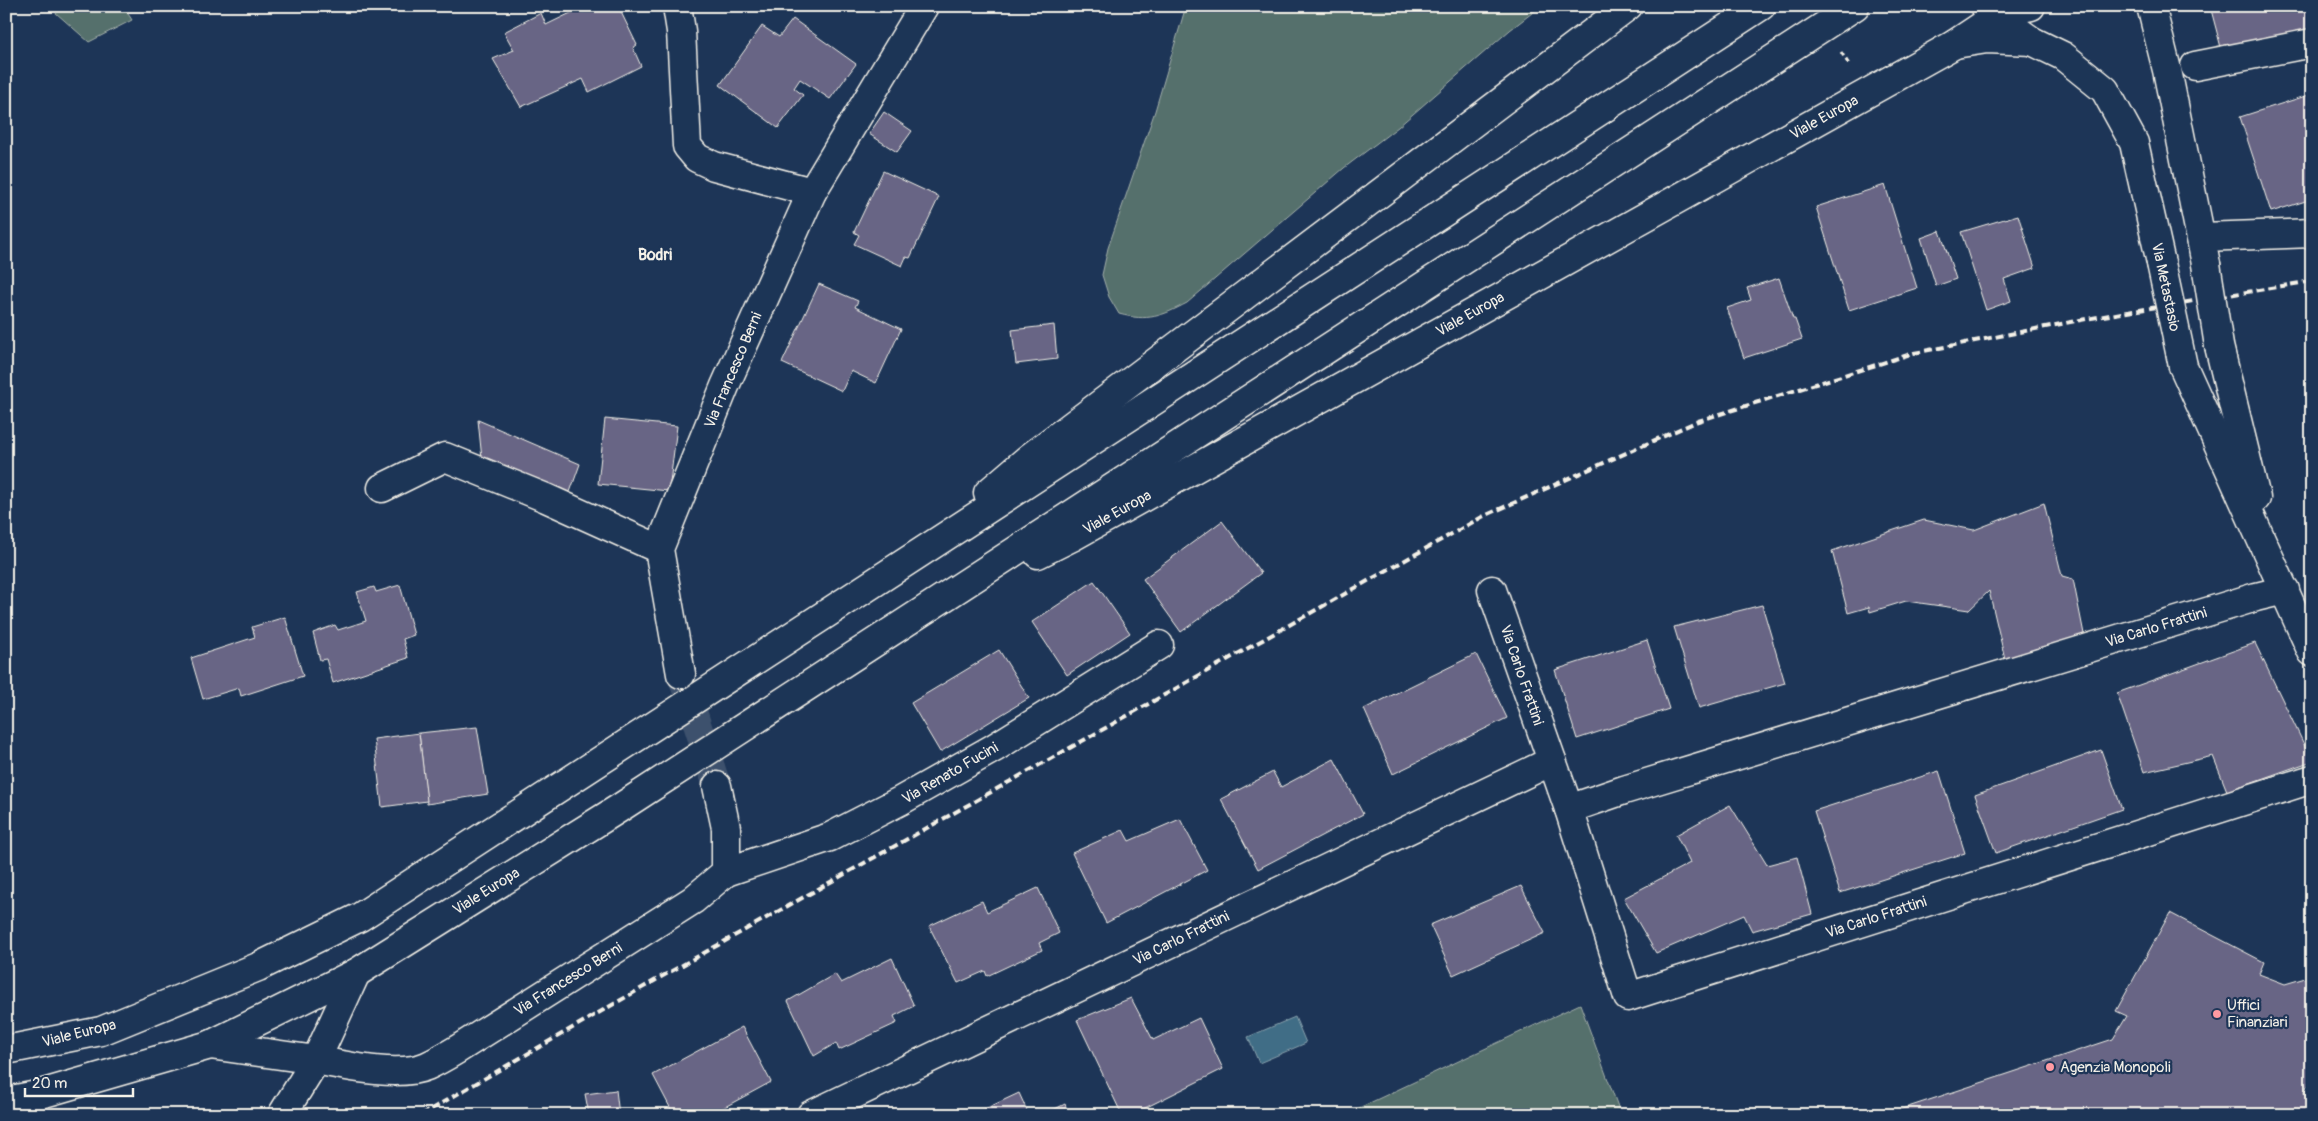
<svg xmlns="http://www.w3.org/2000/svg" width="2318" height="1121" font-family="Pangolin,sans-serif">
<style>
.green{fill:#556f6c;stroke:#a4b0aa}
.water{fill:#416d86;stroke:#89a2ad}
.building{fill:#686585;stroke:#f4f1e8}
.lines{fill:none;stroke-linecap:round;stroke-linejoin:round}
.minor-tunnel{stroke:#3d516d;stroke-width:28;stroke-dasharray:28 14;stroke-linecap:butt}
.minor-casing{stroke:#f4f1e8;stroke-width:31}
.tertiary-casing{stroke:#f4f1e8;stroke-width:31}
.path{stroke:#f4f1e8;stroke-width:3;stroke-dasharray:5 4;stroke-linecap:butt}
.minor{stroke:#1d3557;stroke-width:28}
.tertiary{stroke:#1d3557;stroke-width:28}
.rail{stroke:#f4f1e8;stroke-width:4;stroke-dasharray:8 4;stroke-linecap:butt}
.minor-bridge-casing{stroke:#f4f1e8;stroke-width:31;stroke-linecap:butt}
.minor-bridge{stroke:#1d3557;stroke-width:28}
.poi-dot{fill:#ff9aa2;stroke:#1d3557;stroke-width:2}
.labels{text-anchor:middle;stroke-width:4.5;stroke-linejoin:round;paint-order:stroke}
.street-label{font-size:15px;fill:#f4f1e8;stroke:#1d3557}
.poi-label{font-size:15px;fill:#f4f1e8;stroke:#1d3557;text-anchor:start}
.neighbourhood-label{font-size:16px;font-weight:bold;fill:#f4f1e8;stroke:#1d3557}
</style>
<rect width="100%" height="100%" fill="#1d3557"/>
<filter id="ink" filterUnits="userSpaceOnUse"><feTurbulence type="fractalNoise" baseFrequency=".02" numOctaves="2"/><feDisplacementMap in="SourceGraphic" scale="10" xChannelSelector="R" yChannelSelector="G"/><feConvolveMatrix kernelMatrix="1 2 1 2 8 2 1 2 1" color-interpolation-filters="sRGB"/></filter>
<g filter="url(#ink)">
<g class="green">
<polygon points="48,6 123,6 132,20 89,42"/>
<path d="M1186 6H1541L1510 30 1398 127 1344 168 1187 303C1162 316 1148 322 1119 314L1109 297 1102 275 1108 248 1155 111Z"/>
<polygon points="1580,1004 1621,1115 1344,1115"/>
</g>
<polygon class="water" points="1295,1017 1306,1043 1259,1063 1248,1037"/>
<g class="building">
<polygon points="593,6 618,6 637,45 633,48 641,66 589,92 583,79 521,107 493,59 514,50 504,32 541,13 546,25 581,8 583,12"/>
<polygon points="2210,6 2308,6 2312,31 2223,55"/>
<polygon points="793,19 856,64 830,99 800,79 794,88 803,95 778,128 720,85 762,26 779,37"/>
<polygon points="2312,94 2312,199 2271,212 2240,117"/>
<polygon points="884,112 912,131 897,152 869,134"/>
<polygon points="883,171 939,197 910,258 906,257 902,266 854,244 859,235 854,232"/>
<polygon points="1885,185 1917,288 1849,310 1816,207"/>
<polygon points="2018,215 2035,268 2004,279 2011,301 1986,310 1961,232"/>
<polygon points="1940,231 1956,279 1936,286 1921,238"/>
<polygon points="1779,278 1793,319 1795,319 1802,339 1744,358 1727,308 1751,300 1747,288"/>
<polygon points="819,284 858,301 855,307 901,329 876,383 851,371 842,391 782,363"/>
<polygon points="1054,325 1057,359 1016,364 1012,330"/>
<polygon points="605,419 677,426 669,491 598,484"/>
<polygon points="478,420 580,464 569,495 482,459"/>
<polygon points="2044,503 2062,576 2073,579 2085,639 2005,659 1989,591 1969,610 1906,601 1870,612 1869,607 1848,613 1832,551 1924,520 1974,530"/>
<polygon points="1222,521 1261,573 1181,632 1143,579"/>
<polygon points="1094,581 1130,633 1067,675 1032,622"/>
<polygon points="400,585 414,635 403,639 408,658 333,683 326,659 320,660 313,633 335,625 338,630 366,621 357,592 374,587 376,592"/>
<polygon points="1762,605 1785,683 1699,708 1674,627"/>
<polygon points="285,617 303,676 241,696 239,688 203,699 191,658 255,637 252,627"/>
<polygon points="1647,640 1669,709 1577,739 1555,670"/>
<polygon points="2255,643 2312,761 2227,791 2213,756 2144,772 2117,693"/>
<polygon points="999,650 1029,698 940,752 911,703"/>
<polygon points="1476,654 1507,718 1393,774 1364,709"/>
<polygon points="477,727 488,794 427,804 419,733"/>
<polygon points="419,733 427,801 382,807 374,739"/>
<polygon points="2101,750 2122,809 1996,853 1975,795"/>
<polygon points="1334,759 1363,814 1258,869 1221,799 1273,772 1281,787"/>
<polygon points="1939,771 1965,853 1840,893 1814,811"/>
<polygon points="1730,805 1767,865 1797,857 1812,914 1752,931 1744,915 1656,953 1624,898 1690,863 1676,835"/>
<polygon points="1180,819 1207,870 1106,923 1072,853 1123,830 1129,841"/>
<polygon points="1521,886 1545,933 1453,975 1430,925"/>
<polygon points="1038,888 1059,933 1039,943 1042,950 987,976 985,971 958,983 929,926 982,901 987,912"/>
<polygon points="2170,913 2264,962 2259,974 2285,984 2312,976 2312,1077 2304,1093 2312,1105 2306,1115 1884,1115 2113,1039 2127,1016 2116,1011"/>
<polygon points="892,958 914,1006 894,1016 897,1023 839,1050 836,1043 814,1056 788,1001 835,974 841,983"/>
<polygon points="1131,998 1153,1040 1199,1018 1223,1069 1131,1115 1122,1115 1077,1020"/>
<polygon points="742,1027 771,1082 710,1115 674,1115 653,1075"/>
<polygon points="616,1090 619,1115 589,1115 585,1094"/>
<polygon points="1019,1093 1029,1115 972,1115"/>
<polygon points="1065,1104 1069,1115 1043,1115"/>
</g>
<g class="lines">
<polyline class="minor-tunnel" points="681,674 717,786"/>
<g class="minor-casing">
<g id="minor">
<polyline points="677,6 681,31 687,146 697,158 714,166 812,192"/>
<polyline points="2151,6 2167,70 2206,264"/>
<polyline points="2003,12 2018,31 2032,41 2063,56 2105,90 2134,143 2161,263"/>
<polyline points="1955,44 1987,39 2032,41"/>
<polyline points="2195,66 2312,43"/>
<polyline points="2202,237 2312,233"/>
<polyline points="2219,346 2256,498"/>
<polyline points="2183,366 2312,652"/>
<polyline points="382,488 445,457 546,498 659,549"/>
<polyline points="1492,590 1569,809"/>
<polyline points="2285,590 2256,597 1624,790 1569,809 1628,997 2312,779"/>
<polyline points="681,674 659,549 725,386 812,192 924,6"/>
<polyline points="726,872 830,837 900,801 994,748 1159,645"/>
<polyline points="210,1045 316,1060 356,973"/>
<path d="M282 1115 316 1060C346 1066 399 1078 427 1066 438 1061 448 1055 458 1049L693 900 726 872V828L717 786"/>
<polyline points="811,1115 1552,761"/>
</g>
</g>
<g class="tertiary-casing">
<g id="tertiary">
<polyline points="1986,8 2003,12 2031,6"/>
<polyline points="988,493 1029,458 1628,6"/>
<polyline points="1038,554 1072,537 1955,44 2003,12"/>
<polyline points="6,1050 101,1031 258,967 360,917 1761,6"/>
<polyline points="6,1101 37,1095 210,1045 356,973 618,809 1855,6"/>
</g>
</g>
<polyline class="path" points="1841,52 1850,66"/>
<use href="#minor" class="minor"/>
<use href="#tertiary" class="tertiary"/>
<polyline class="rail" points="421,1115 661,977 1482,517 1698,421 1914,353 2086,319 2312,281"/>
<g class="minor-bridge-casing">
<g id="minor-bridge">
<polyline points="2161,263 2183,366"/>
<polyline points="2206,264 2219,346"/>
</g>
</g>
<use href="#minor-bridge" class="minor-bridge"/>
</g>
</g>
<g class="poi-dot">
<circle cx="2217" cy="1014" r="5"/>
<circle cx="2050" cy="1067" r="5"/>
</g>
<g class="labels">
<g class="street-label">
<text transform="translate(1824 117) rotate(-29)" y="5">Viale Europa</text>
<text transform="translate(2166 287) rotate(78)" y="5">Via Metastasio</text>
<text transform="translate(1470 314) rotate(-29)" y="5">Viale Europa</text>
<text transform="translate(733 370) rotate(-67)" y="5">Via Francesco Berni</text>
<text transform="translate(1117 512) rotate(-29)" y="5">Viale Europa</text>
<text transform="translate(2156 627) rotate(-17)" y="5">Via Carlo Frattini</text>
<text transform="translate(1522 675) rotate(71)" y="5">Via Carlo Frattini</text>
<text transform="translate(950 773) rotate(-30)" y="5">Via Renato Fucini</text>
<text transform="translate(486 891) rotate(-32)" y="5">Viale Europa</text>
<text transform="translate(1876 917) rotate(-18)" y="5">Via Carlo Frattini</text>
<text transform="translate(1181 938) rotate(-26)" y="5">Via Carlo Frattini</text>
<text transform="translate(568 979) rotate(-32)" y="5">Via Francesco Berni</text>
<text transform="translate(79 1033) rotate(-14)" y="5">Viale Europa</text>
</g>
<g class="poi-label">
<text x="2227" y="1010">Uffici<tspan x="2227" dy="17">Finanziari</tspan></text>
<text x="2060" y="1072">Agenzia Monopoli</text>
</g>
<g class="neighbourhood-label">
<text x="655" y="260">Bodri</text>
</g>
</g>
<rect width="2318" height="1121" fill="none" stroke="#1d3557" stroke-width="25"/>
<rect x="12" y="12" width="2293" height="1096" fill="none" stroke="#f4f1e8" stroke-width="2" filter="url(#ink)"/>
<path d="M25 1088v8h108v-8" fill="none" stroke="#f4f1e8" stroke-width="2.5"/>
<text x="32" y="1088" font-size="15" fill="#f4f1e8" stroke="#1d3557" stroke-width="4" paint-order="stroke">20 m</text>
</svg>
